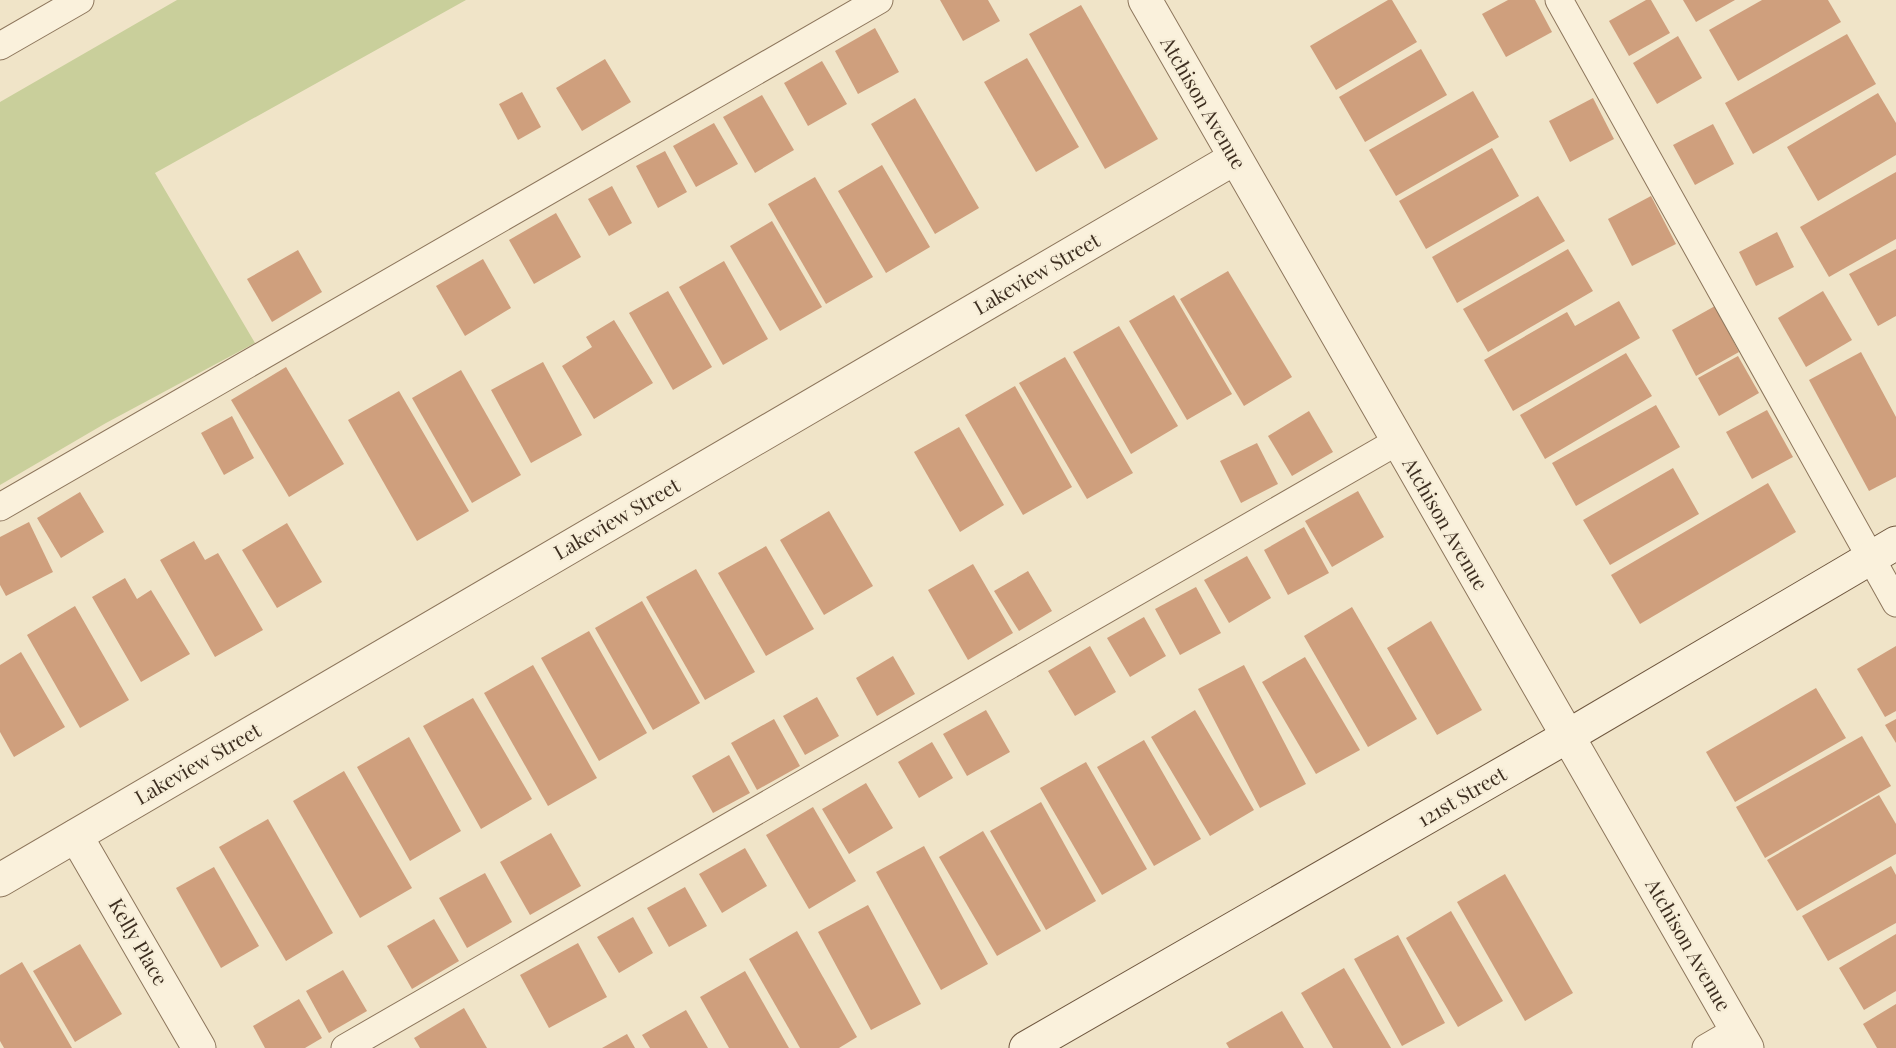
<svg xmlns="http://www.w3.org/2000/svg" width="1896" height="1048" font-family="'Playfair Display',serif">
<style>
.green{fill:#c9cf9b}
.building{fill:#cf9f7d}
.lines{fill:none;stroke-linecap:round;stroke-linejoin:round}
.lane-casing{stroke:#8d765c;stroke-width:29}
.street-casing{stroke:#8d765c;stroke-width:35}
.secondary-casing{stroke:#6f573f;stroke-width:35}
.lane{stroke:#faf1dc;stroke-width:27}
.street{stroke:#faf1dc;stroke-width:33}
.secondary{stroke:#faf1dc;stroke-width:33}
.labels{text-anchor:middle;stroke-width:4.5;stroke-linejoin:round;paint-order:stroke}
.street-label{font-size:20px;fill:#3d2e20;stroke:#f7eed8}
</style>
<rect width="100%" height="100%" fill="#f0e4c8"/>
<polygon class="green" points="177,0 466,0 155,173 255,343 106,423 0,485 0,102"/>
<g class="building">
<polygon points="940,0 988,0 1000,21 963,41"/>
<polygon points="1388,0 1392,0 1417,42 1336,90 1310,46"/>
<polygon points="1508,0 1535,0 1552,32 1506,57 1482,14"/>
<polygon points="1646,0 1651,0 1670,33 1629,56 1609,21"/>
<polygon points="1683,0 1735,0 1696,22"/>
<polygon points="1762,0 1828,0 1841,22 1738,81 1709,30"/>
<polygon points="1081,5 1158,139 1105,169 1029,34"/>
<polygon points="875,28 899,72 858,94 835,51"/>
<polygon points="1847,34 1876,84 1753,154 1725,103"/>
<polygon points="1678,36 1702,78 1657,104 1633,63"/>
<polygon points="1421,49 1447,95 1365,142 1339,97"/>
<polygon points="1027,58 1079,147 1036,172 984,82"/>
<polygon points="605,59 631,102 582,131 556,88"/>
<polygon points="822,61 847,104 808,126 784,83"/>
<polygon points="1473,91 1499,137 1396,196 1369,150"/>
<polygon points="522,92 541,127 518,140 499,104"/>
<polygon points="1878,93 1896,123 1896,155 1818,201 1787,147"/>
<polygon points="762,95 794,150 755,173 723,117"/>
<polygon points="915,98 979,208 935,234 871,124"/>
<polygon points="1593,98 1614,139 1570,162 1549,121"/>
<polygon points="714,123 738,164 696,187 673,146"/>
<polygon points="1713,124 1734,164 1695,185 1673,145"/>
<polygon points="1492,148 1519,196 1426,249 1399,201"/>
<polygon points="665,151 687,192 658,208 636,166"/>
<polygon points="882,165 930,247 886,273 838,191"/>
<polygon points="1896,172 1896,239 1829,277 1800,227"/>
<polygon points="815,177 873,277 826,304 768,204"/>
<polygon points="612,186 632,223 609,236 588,199"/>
<polygon points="1538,196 1565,241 1457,303 1432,257"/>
<polygon points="1651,196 1676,244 1632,266 1608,219"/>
<polygon points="556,213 581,257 534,284 509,240"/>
<polygon points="772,221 822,307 780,331 730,246"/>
<polygon points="1777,232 1794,267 1756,286 1739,252"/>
<polygon points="1568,249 1593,291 1488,352 1463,309"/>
<polygon points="1896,249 1896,316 1878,326 1849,274"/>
<polygon points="298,250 322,292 272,322 247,279"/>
<polygon points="483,259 511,308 465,336 436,286"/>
<polygon points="724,261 768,339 723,365 679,287"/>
<polygon points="1228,271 1292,377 1244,406 1180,299"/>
<polygon points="668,291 712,367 673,390 629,313"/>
<polygon points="1823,291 1852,340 1806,367 1778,318"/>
<polygon points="1174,295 1232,394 1187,420 1129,321"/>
<polygon points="1619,301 1640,338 1513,411 1484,360 1567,312 1575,326"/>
<polygon points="1715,306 1739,352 1696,376 1672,330"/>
<polygon points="614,320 653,383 594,419 562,366 592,347 586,337"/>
<polygon points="1119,326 1178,426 1131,454 1073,352"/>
<polygon points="1861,352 1896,417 1896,477 1869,491 1809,380"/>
<polygon points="1626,353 1652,396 1545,459 1520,415"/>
<polygon points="1738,356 1759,393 1719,416 1698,378"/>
<polygon points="1065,357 1133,473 1087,499 1019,383"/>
<polygon points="543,362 582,435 531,463 491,390"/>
<polygon points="286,367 344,464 289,497 231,400"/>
<polygon points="461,370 521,475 472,503 412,398"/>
<polygon points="1015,386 1072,487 1023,515 965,415"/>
<polygon points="399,391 469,511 417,541 348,420"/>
<polygon points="1656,405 1680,447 1576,506 1552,463"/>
<polygon points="1767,410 1793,457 1752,479 1726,432"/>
<polygon points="1309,411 1333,452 1292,476 1268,436"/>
<polygon points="232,416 254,458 224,475 201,433"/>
<polygon points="959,427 1004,505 960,532 914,452"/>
<polygon points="1257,443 1278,484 1241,503 1220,461"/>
<polygon points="1673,468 1699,514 1610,565 1583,520"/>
<polygon points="1768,483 1796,532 1640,624 1611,575"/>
<polygon points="1358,491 1384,537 1332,567 1305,521"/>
<polygon points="80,492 104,532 61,558 37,518"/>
<polygon points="829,511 873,586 824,615 780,540"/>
<polygon points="29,522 53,572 6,596 0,585 0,537"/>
<polygon points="287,523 322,582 277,608 242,550"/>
<polygon points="1304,527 1329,573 1288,595 1264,550"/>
<polygon points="194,541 205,560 218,553 263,630 215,657 160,560"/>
<polygon points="766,546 814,629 766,656 718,573"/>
<polygon points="1247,556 1271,598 1229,623 1204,580"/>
<polygon points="973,564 1013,633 968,660 928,590"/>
<polygon points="696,569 755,672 705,700 646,597"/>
<polygon points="1028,571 1052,611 1019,631 994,591"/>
<polygon points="125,578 137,599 151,590 190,654 141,682 92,597"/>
<polygon points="1196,587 1221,633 1180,655 1155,609"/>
<polygon points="642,601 700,703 653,730 595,628"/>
<polygon points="75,606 129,700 80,728 27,635"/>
<polygon points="1352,607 1417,719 1368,747 1304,636"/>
<polygon points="1144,617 1166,656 1130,677 1107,638"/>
<polygon points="1431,621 1482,710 1437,735 1387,648"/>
<polygon points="589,631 647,733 599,761 541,658"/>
<polygon points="1090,646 1116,692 1075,716 1048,671"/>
<polygon points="1896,646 1896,711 1885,717 1857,669"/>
<polygon points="21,652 65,727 14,757 0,732 0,665"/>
<polygon points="893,656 915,694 877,716 856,678"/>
<polygon points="1305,657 1360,750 1316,774 1262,682"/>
<polygon points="533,665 597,778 548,806 484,693"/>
<polygon points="1244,665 1306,784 1260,808 1198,689"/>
<polygon points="1816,688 1846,738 1735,802 1706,752"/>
<polygon points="817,697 839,736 805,755 783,716"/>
<polygon points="473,698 532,799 481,829 423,726"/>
<polygon points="986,710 1010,752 967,776 943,734"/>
<polygon points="1195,710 1254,810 1210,836 1151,737"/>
<polygon points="774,719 800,766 757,790 731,743"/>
<polygon points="1896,719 1896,743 1885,725"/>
<polygon points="1862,736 1891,786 1765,858 1736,807"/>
<polygon points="409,737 461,831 410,861 357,767"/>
<polygon points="1144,740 1201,839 1154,866 1097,767"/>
<polygon points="932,742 953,778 919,798 898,762"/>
<polygon points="729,755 750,793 713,813 692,776"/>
<polygon points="1086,762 1147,869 1102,895 1040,788"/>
<polygon points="344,771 412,888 360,918 293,801"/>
<polygon points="866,783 893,828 849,854 822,809"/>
<polygon points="1879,795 1896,824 1896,854 1797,911 1767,860"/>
<polygon points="1041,802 1096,901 1046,930 990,831"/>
<polygon points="813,807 856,881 809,909 766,835"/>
<polygon points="268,819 333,933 286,961 219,847"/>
<polygon points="983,831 1041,931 997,956 939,857"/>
<polygon points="551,833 581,886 530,915 500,862"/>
<polygon points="924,846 988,964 941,990 876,872"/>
<polygon points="745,848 767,886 722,913 699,874"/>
<polygon points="1891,866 1896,875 1896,923 1828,961 1802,916"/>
<polygon points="214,867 259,946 221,968 176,888"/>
<polygon points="485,873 512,922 467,948 439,898"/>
<polygon points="1505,874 1573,993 1525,1021 1457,902"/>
<polygon points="685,887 707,926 669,947 647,908"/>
<polygon points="868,905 921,1004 871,1030 818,932"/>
<polygon points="1451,911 1503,1001 1458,1027 1406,938"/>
<polygon points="633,917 653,953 619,973 597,937"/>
<polygon points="434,919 459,961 412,989 387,946"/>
<polygon points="797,931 857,1037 839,1048 800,1048 749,959"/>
<polygon points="1896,934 1896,991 1864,1010 1839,968"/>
<polygon points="1398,935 1445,1023 1402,1046 1354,959"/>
<polygon points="578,943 607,997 549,1028 520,975"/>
<polygon points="80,944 122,1014 75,1042 33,971"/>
<polygon points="22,962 72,1048 4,1048 0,1041 0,975"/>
<polygon points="1344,968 1391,1048 1333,1048 1301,993"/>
<polygon points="343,970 367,1011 329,1033 306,991"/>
<polygon points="745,971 789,1048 729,1048 700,997"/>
<polygon points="299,999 322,1038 305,1048 265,1048 253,1026"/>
<polygon points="1896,1004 1896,1048 1877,1048 1863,1024"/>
<polygon points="464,1008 487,1048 420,1048 414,1038"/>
<polygon points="686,1010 708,1048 650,1048 642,1035"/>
<polygon points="1282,1011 1304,1048 1229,1048 1226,1043"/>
<polygon points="627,1034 635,1048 602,1048"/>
</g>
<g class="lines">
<g class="lane-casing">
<g id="lane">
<polyline points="1559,0 1896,603"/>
<polyline points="0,46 80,0"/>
<polyline points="0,507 879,0"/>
<polyline points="345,1048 1398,441"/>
<polyline points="1706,1048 1737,1030"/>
</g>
</g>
<g class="street-casing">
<g id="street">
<polyline points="1145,0 1747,1048"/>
<polyline points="76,836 199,1048"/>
<polyline points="0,880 1235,158"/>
</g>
</g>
<g class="secondary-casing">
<polyline id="secondary" points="1026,1048 1568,736 1896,543"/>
</g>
<use href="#lane" class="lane"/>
<use href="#street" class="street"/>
<use href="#secondary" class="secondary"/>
</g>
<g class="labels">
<g class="street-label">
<text transform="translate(1203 103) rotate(60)" y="7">Atchison Avenue</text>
<text transform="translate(1037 274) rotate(-30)" y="7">Lakeview Street</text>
<text transform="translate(617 519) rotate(-30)" y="7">Lakeview Street</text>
<text transform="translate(1445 524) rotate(60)" y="7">Atchison Avenue</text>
<text transform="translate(198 764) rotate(-30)" y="7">Lakeview Street</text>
<text transform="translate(1462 797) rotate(-30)" y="7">121st Street</text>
<text transform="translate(138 942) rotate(60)" y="7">Kelly Place</text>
<text transform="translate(1688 945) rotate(60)" y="7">Atchison Avenue</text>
</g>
</g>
</svg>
